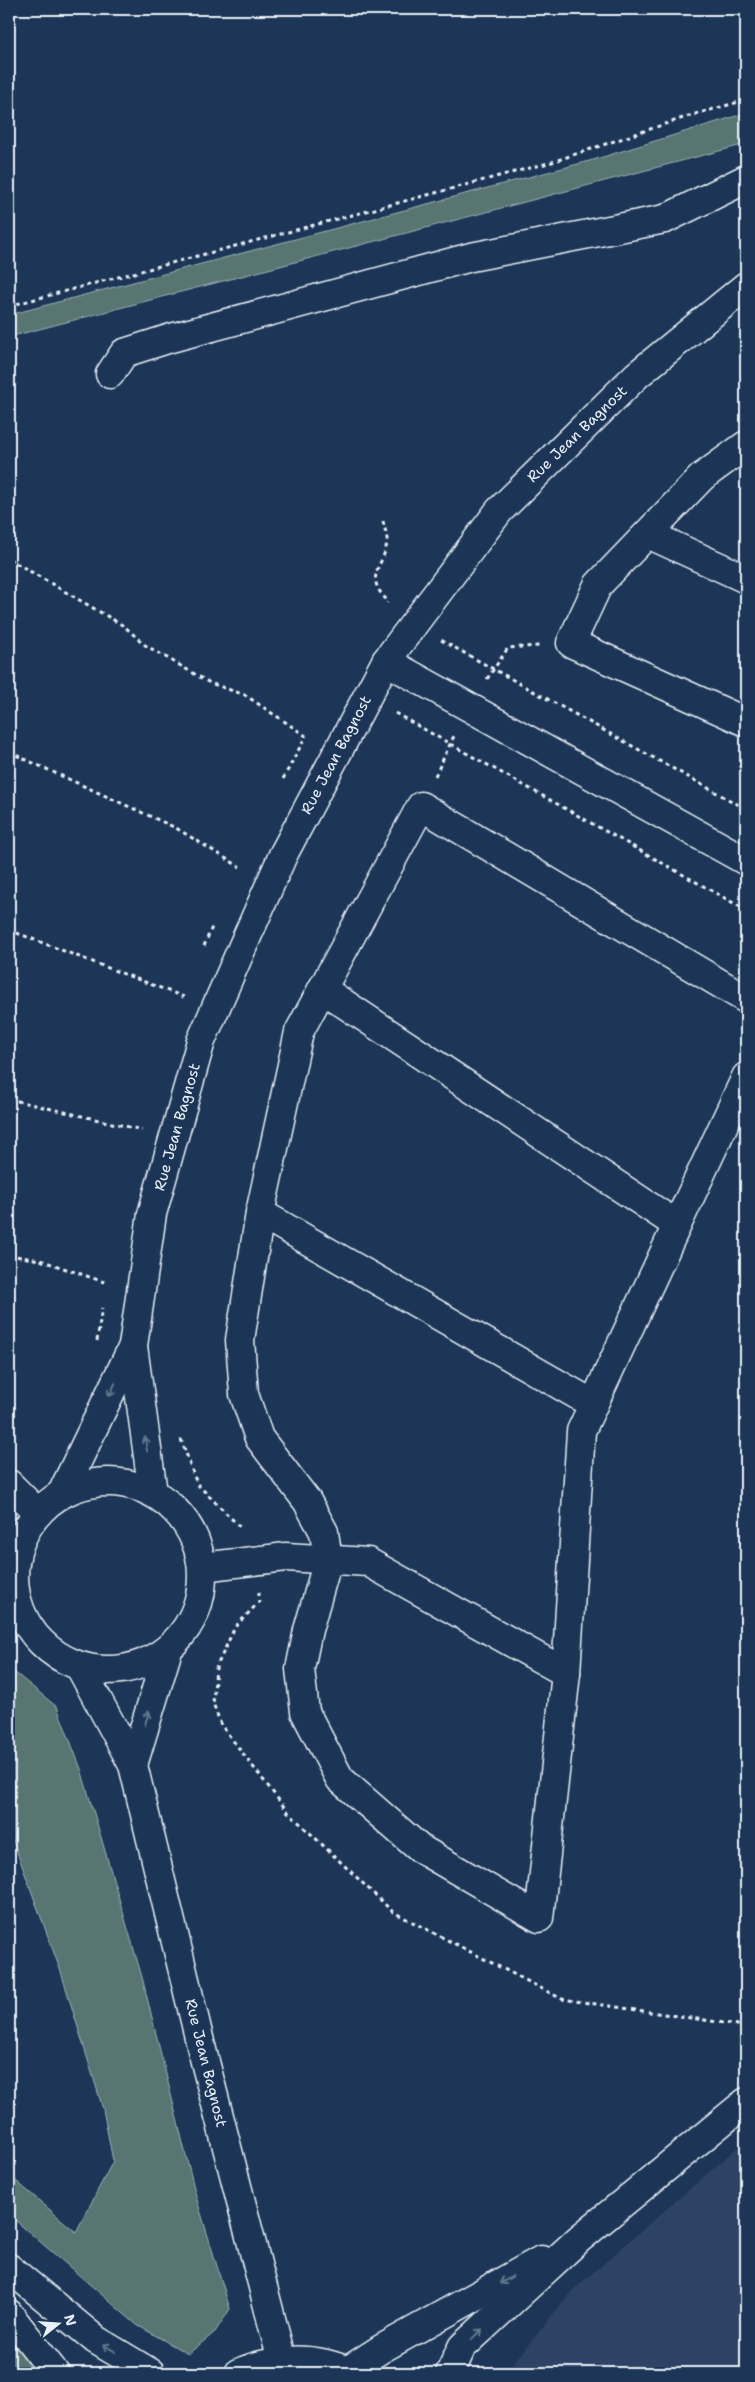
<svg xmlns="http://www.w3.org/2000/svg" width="755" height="2382" font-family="'Shantell Sans',sans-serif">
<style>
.built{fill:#2f4266}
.green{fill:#597472;stroke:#a0b2b5}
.building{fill:#586188;stroke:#3e445f}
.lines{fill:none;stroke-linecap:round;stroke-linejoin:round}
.minor-casing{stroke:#e8f1f8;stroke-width:31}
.major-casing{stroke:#e8f1f8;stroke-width:31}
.path{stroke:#e8f1f8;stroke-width:3;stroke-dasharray:4 4;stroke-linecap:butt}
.minor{stroke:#1d3557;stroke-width:28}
.major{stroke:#1d3557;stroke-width:28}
.oneway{stroke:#64778f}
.labels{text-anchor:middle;stroke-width:4.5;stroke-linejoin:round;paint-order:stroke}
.street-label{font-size:15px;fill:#e8f1f8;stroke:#1d3557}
</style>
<rect width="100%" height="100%" fill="#1d3557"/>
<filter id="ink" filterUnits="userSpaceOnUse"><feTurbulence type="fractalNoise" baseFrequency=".02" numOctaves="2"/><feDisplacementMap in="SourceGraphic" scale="10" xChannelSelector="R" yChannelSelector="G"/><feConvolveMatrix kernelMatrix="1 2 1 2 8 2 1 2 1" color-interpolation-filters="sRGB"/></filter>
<g filter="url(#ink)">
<polygon class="built" points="746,2140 746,2373 505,2373 572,2291"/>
<g class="green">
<polygon points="746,113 746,144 9,337 9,315 593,160"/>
<polygon points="9,1665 13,1671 57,1707 81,1769 142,1977 197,2200 230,2309 215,2332 188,2354 137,2325 9,2215 9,2175 76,2232 113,2161 103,2109 61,1972 9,1830"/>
<polygon points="9,2338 37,2373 9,2373"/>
</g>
<polygon class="building" points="746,2362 746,2373 733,2373"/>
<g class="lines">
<g class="minor-casing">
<g id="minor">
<polyline points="110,374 124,353 171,338 471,257 665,219 746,179"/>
<polyline points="746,445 702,477 598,585 571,643 746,722"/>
<polyline points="648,534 746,579"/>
<polyline points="386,661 746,861"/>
<polyline points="322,989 677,1225"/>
<polyline points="260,1213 593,1404"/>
<circle cx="108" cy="1576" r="94"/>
<polyline points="9,1484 38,1513"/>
<polyline points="62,1493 133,1346"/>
<polyline points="153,1493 133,1346 152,1214 201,1041 283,855 386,661 499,511 637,375 746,286"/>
<polyline points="202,1567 286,1557 368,1562 566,1673 581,1431 746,1077"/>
<polyline points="80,1667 133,1765 202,2050 282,2361"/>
<polyline points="566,1673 539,1918 419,1848 340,1779 305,1712 300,1669 308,1630 328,1560 324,1532 307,1501 259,1438 244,1394 240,1340 260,1213 299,1032 421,806 746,999"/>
<polyline points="133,1765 168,1650"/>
<polyline points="347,2371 381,2349 541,2260"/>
<polyline points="450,2373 462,2347 579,2239 746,2102"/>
</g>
</g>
<g class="major-casing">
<g id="major">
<polyline points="9,2268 96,2340 151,2373"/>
<polyline points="9,2314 55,2373"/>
<path d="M239 2373C273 2357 317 2356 351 2373"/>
</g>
</g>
<g class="path">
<polyline points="9,306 552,162 692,115 746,100"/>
<path d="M383 521C384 527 387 534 387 540 386 566 361 575 388 601L387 603"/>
<polyline points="9,559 124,626 145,645 210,683 245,695 306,736"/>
<polyline points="441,640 746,809"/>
<polyline points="487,679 508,648 539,646"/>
<polyline points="395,713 746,910"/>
<polyline points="9,752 176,828 240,867"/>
<polyline points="435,776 454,736"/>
<polyline points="283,779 306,736"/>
<polyline points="9,930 184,997"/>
<polyline points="204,946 212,927"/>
<polyline points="9,1099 142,1130"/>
<polyline points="9,1255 40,1260 107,1283"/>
<polyline points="97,1341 102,1308"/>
<polyline points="181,1439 197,1484 242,1529"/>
<polyline points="259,1592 259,1602 235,1627 216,1668 213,1703 221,1725 288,1812 393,1912 562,1999 738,2025 746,2023"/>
</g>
<use href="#minor" class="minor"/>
<use href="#major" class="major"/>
</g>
<defs><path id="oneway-shaft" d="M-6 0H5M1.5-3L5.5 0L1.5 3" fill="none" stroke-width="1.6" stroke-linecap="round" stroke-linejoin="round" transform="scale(1.25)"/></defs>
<g class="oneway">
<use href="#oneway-shaft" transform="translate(112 1390) rotate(116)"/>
<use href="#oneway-shaft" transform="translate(146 1444) rotate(-98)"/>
<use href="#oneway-shaft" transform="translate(147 1718) rotate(-73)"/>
<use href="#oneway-shaft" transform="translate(506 2280) rotate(151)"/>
<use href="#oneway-shaft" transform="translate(477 2334) rotate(-43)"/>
<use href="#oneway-shaft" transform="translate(109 2348) rotate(-149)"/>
</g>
</g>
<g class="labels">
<g class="street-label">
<text transform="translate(577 434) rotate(-44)" y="5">Rue Jean Bagnost</text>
<text transform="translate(336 755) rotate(-62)" y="5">Rue Jean Bagnost</text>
<text transform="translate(177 1127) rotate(-74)" y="5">Rue Jean Bagnost</text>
<text transform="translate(206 2063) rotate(76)" y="5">Rue Jean Bagnost</text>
</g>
</g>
<rect width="755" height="2382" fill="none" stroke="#1d3557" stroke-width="30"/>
<rect x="15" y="15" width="725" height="2352" fill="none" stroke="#e8f1f8" stroke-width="2" filter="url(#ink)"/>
<g transform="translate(58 2324) rotate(73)" stroke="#1d3557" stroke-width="4" paint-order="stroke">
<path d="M0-4L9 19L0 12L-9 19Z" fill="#e8f1f8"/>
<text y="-8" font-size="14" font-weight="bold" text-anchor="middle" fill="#e8f1f8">N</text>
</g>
</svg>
